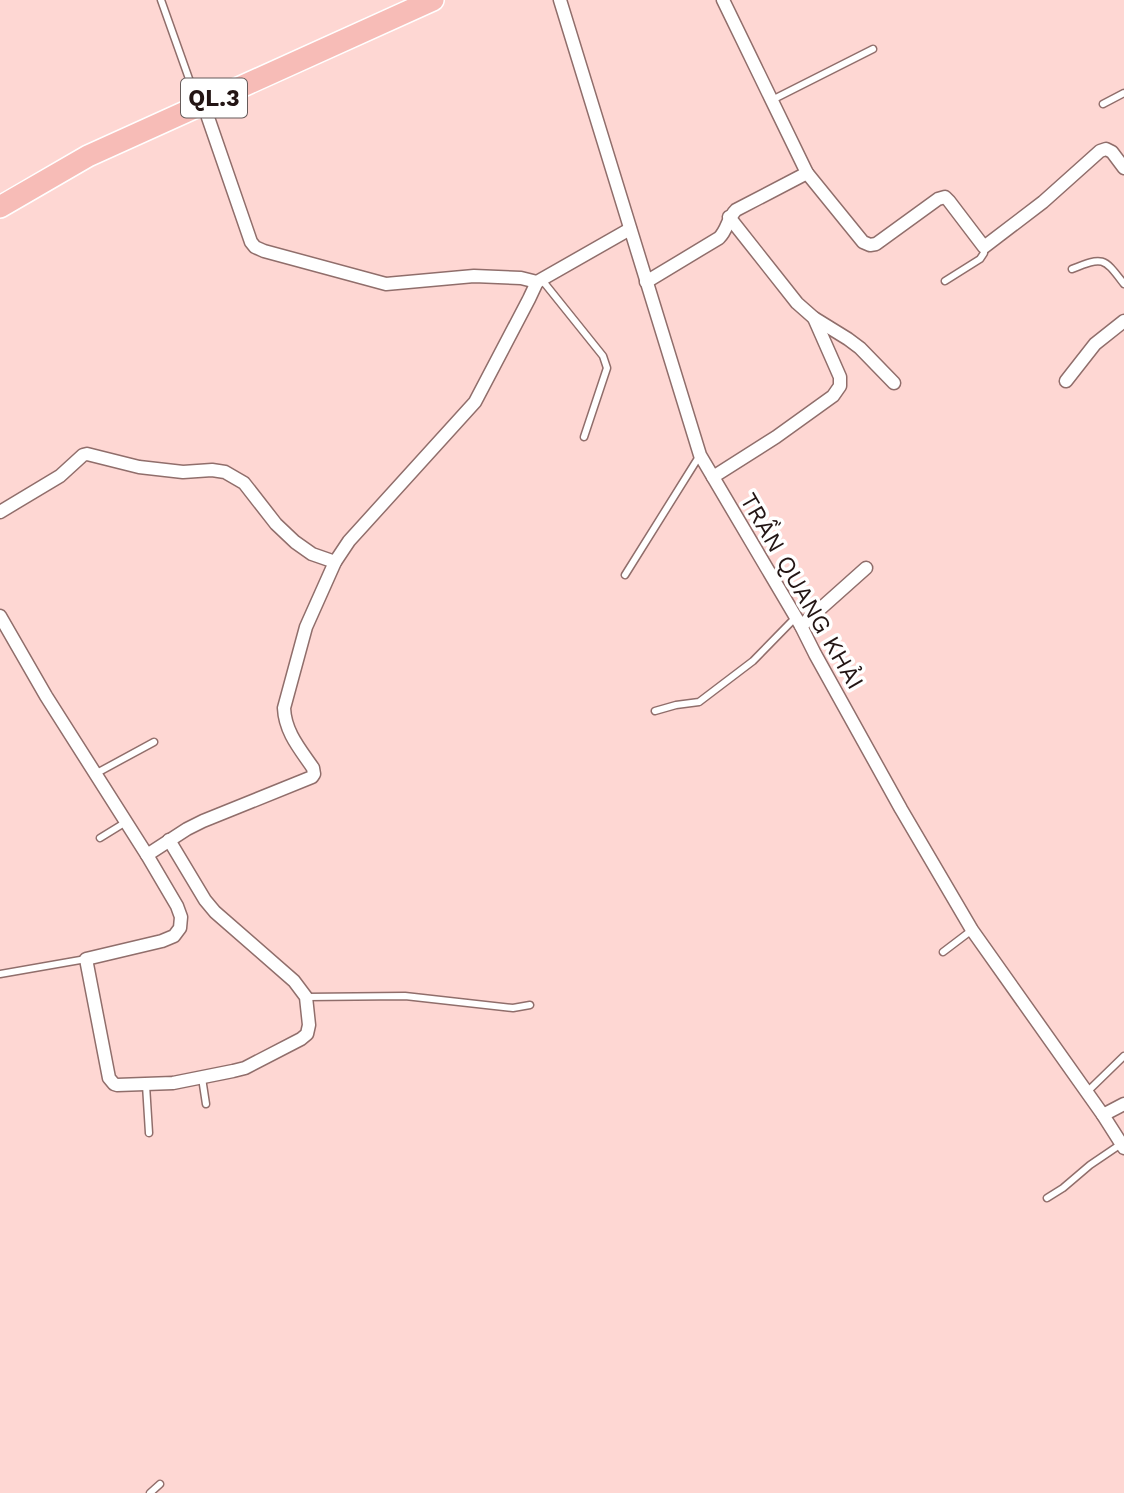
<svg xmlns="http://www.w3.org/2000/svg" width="1124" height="1493" font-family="'Work Sans',sans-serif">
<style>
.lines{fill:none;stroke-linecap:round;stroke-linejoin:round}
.service-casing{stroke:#906e6b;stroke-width:9}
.minor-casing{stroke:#906e6b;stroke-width:15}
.trunk-casing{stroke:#fff;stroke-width:24}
.service{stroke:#fff;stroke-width:6}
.minor{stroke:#fff;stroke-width:12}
.trunk{stroke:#f7bcb7;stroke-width:21}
.labels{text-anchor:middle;stroke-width:7;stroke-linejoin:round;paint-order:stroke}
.shield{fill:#fff;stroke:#655b5a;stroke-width:2}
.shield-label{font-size:23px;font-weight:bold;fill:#231514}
.street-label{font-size:24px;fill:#231514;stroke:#fff}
</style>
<rect width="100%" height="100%" fill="#fed7d3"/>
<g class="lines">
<g class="service-casing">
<g id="service">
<polyline points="161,0 198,104"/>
<polyline points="772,100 873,49"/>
<polyline points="1103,104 1124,93"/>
<path d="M1072 269C1104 256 1104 258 1124 284"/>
<polyline points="542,280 603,356 607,368 584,437"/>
<polyline points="945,281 980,259 984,253 984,247"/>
<polyline points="625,575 700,455"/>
<polyline points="655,711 676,705 699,702 753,661 795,618"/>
<polyline points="95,774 154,742"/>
<polyline points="100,838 126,822"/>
<polyline points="943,952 972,930"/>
<polyline points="0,974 86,959"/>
<polyline points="306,997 405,996 513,1008 530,1005"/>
<polyline points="202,1078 206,1104"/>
<polyline points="146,1085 149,1133"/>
<polyline points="1087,1092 1124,1056"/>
<polyline points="1047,1198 1063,1188 1090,1165 1121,1144"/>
<polyline points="150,1493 160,1484"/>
</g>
</g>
<g class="minor-casing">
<g id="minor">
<polyline points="560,0 700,455 801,626 815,654 901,809 972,930 1103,1115 1124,1148"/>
<polyline points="723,0 807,173 863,242 870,245 876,244 938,199 945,197 949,201 984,247 1043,202 1100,151 1106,149 1112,152 1124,168"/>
<polyline points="203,103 251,242 255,247 264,251 386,284 474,276 521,278 537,282 630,229"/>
<polyline points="729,217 797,303 814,318 848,339 860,348 894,383"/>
<path d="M646 282 719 238C728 229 727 219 736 210L807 173"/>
<polyline points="1066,381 1095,344 1124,321"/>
<polyline points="713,477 776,437 833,396 840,386 840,377 814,318"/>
<polyline points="0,512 60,476 83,455 87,454 139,467 183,472 212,470 225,472 244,483 276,524 295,542 312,554 335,562"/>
<polyline points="0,616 46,696 147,855 177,906 181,917 180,928 174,936 162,941 86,959 109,1078 114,1084 117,1085 173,1083 233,1071 245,1068 301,1039 307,1034 309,1025 306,997 294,981 215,912 205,900 169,840"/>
<polyline points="801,626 866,568"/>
<path d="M147 855 187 829 203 821 312 777 314 774 313 768C300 749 285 732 284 708L306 627 335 562 349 541 475 402 529 299 537 282"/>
<polyline points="1103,1115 1124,1104"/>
</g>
</g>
<g class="trunk-casing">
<polyline id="trunk" points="0,207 88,156 433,0"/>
</g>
<use href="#service" class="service"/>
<use href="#minor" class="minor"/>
<use href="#trunk" class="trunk"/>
</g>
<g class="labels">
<rect class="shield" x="181" y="78.5" width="66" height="39" rx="5"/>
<g class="shield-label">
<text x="214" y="106">QL.3</text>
</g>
<g class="street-label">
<text transform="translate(802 591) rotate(60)" y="8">TRẦN QUANG KHẢI</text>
</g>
</g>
</svg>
